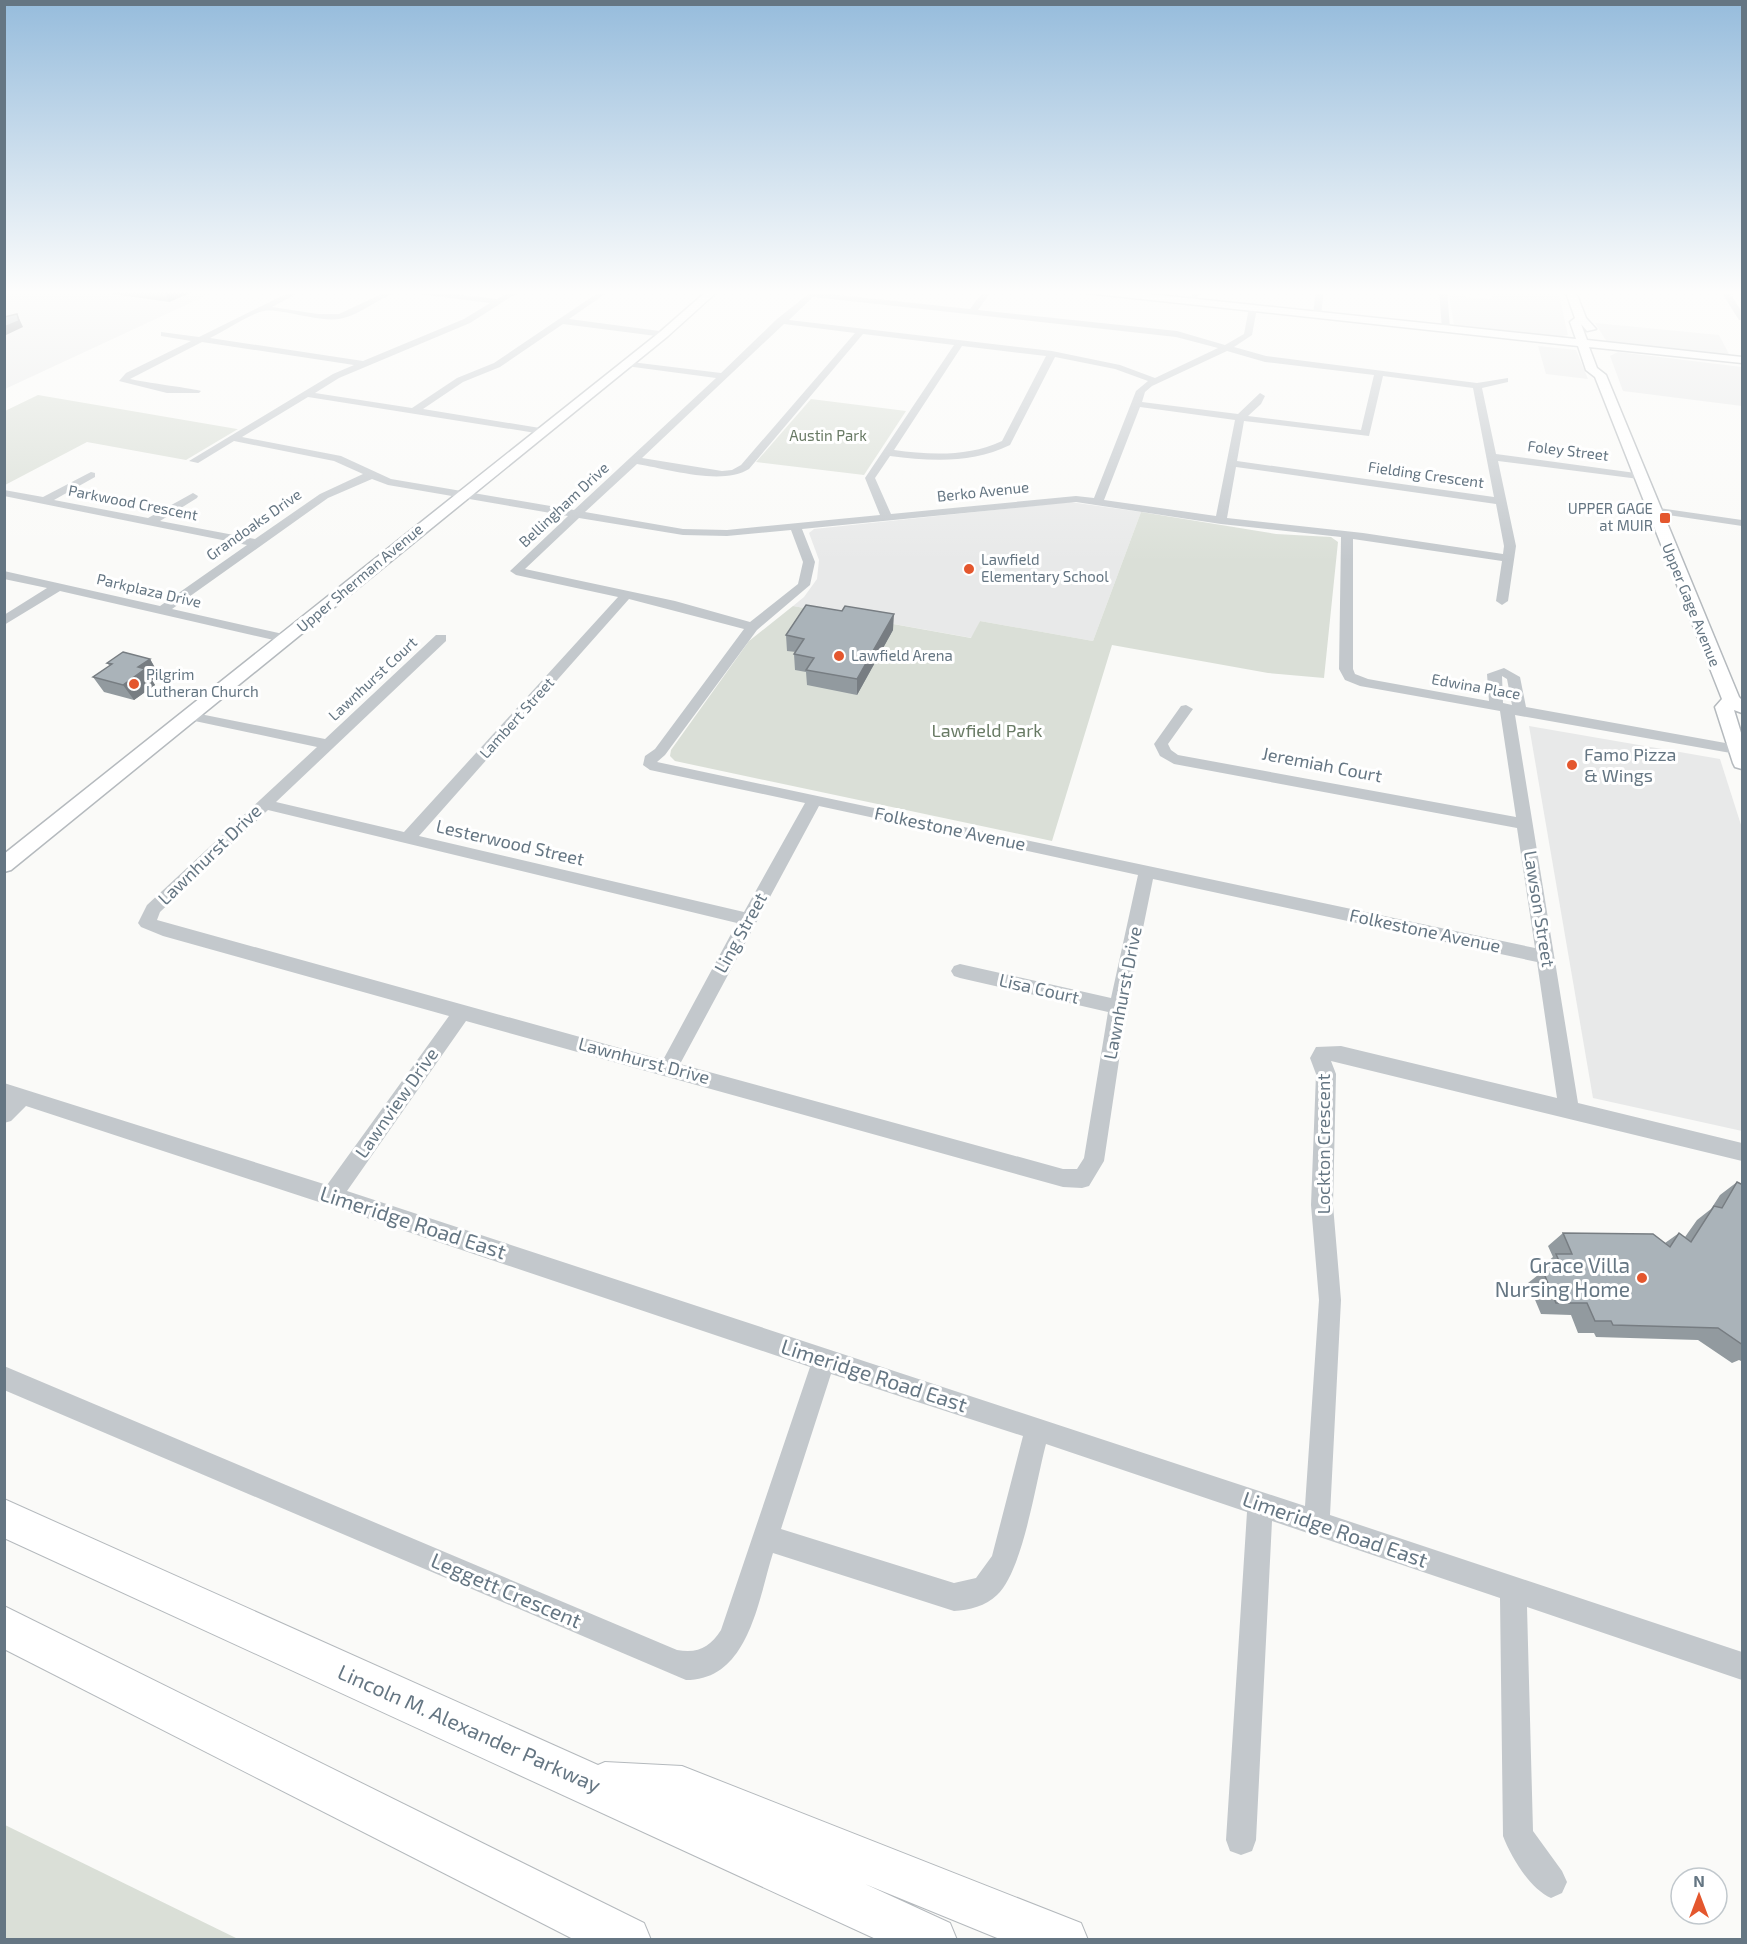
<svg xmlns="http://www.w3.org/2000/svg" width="1747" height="1944" font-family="'Exo 2',sans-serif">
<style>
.built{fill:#e8e9e9}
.green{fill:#dadfd7}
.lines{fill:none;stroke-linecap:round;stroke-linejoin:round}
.major-casing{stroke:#b5babe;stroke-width:3}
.highway-casing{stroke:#b4b9bd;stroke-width:2}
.minor{fill:#c3c8cc;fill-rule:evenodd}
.major{fill:#fff;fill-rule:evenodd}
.highway{fill:#fff;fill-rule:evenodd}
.wall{fill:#929a9f}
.shaded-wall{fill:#777d82}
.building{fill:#aab3b9;stroke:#777d82;stroke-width:1.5}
.poi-dot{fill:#e4572e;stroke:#fff;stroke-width:2}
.labels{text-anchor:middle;stroke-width:6;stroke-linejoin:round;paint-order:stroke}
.far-park-label{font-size:15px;fill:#687a64;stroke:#fff}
.far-street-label{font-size:15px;fill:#657683;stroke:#fff}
.far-poi-label{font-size:15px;fill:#657683;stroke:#fff;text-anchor:start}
.park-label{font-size:18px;fill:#687a64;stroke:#fff}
.poi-label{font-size:18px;fill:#657683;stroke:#fff;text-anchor:start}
.street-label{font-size:18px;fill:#657683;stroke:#fff}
.near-street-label{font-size:21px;fill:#657683;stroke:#fff}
.near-poi-label{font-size:21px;fill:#657683;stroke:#fff;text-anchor:end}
</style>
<rect width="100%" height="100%" fill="#fafaf8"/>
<g class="built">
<polygon points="5,290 218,290 5,389"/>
<polygon points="1491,290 1558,290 1568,335 1556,337 1454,325 1449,295 1492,299"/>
<polygon points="1595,323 1719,335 1730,356 1607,342"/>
<polygon points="1538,346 1576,350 1588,379 1546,374"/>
<polygon points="1618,352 1742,367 1742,406 1623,391 1610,356"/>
<polygon points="1070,502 1141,512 1093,641 980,621 972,638 793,606 804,597 817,579 819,560 809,533 814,529"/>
<polygon points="1529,726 1720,759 1742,828 1742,1131 1593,1098"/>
</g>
<g class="green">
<polygon points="38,395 237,429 238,429 186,460 87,442 5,485 5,411"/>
<polygon points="811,399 906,411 864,475 756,462"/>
<polygon points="1141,512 1276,534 1331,537 1338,542 1324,678 1268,673 1112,645 1052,841 675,761 670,756 671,750 749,641 793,606 971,638 980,621 1093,641"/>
<polygon points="4,1825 5,1825 238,1939 5,1939"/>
</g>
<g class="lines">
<g class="major-casing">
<g id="major">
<polygon points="708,290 719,290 668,336 11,870 4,872 4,854 660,332"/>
<polygon points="1081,290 1111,290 1576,339 1570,322 1575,318 1565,290 1575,290 1586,318 1596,329 1587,331 1581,324 1587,340 1742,357 1742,363 1589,347 1597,368 1606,375 1739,697 1742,700 1742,713 1734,710 1742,736 1742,769 1735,767 1733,763 1715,707 1722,699 1595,377 1586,370 1578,346 1086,293"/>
</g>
</g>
<g class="highway-casing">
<g id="highway">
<polygon points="4,1499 598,1765 605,1762 682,1766 1081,1923 1088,1940 1002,1940 865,1884 950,1923 957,1940 878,1940 4,1538"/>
<polygon points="4,1606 644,1923 651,1940 575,1940 4,1649"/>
</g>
</g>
<g class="minor">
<path d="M294 290H304L272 307 318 314H339L390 290H419L497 299 513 290H522L470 323 339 378 315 393 412 408 457 378 494 363 602 290H611L569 319 667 332 664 337 563 324 500 367 463 382 423 409 546 429 547 431 542 434 308 397 242 437 341 456 391 479 574 510 716 378 626 366 621 363 623 361 721 373 777 319 811 292 970 309 984 290H992L978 310 1177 331 1225 345 1244 334 1249 308 1253 306 1257 308 1252 335 1234 347 1266 356 1477 383 1508 378V382L1482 388 1496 454 1643 474 1644 476 1639 479 1498 461 1516 546 1508 601 1502 605 1496 601 1502 561 1353 539V669L1355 674 1368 679 1489 701 1487 674 1504 668 1520 677 1526 707 1742 746V755L1515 715 1578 1103 1742 1143V1161L1331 1061 1336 1074 1333 1205 1341 1300 1330 1515 1742 1652V1680L1527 1607 1533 1831 1562 1871 1567 1882 1562 1893 1551 1898C1530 1889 1511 1857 1503 1836L1500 1598 1272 1521 1256 1840 1252 1851 1241 1855 1230 1851 1226 1840 1247 1512 1046 1444C1036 1481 1023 1571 997 1595 986 1606 969 1610 954 1611L773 1553C758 1600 749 1680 686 1680L4 1390V1366L677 1650C698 1654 710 1647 721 1630L810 1367 331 1206 26 1106 11 1121 4 1123V1083L327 1185 449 1016 163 936 141 927 138 923 147 905 317 747 190 720 183 716 190 712 325 739 436 635H446V641L276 802 404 832 618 597 516 575 510 571 568 516 388 485 372 479 328 498 172 609 292 636V642L287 643 60 591 4 625V615L47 588 4 579V571L160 606 247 545 4 496V490L43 497 91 472 95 473V477L54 500 148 518 193 493 198 496 197 498 160 521 255 539 320 494 363 474 334 461 234 441 198 463 189 461 333 374 354 365 202 342 130 379C141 382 197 389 201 391L199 393H167L119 381 126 373 191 341 161 336V332L199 337ZM403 292 490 303 464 319 363 361 210 338C225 331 249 314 264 311 280 308 316 322 339 319 363 315 379 295 403 292ZM813 297 1176 337 1218 348 1155 378 1120 365 1052 351 789 320ZM784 324 855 333 741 465 732 470 722 471 642 458ZM863 334 954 345 865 478 880 515 727 530 683 529 585 512 637 464C668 469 722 486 749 469ZM962 346 1046 356 1002 441C968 457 930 455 894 450ZM1227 351 1265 362 1374 375 1361 430 1248 416 1261 404 1265 396 1260 393 1238 414 1142 402 1145 392 1152 386ZM1055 357 1115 369 1148 381 1136 391 1094 498 1076 496 891 514 875 478 890 456C930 461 972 464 1010 445ZM1383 376 1473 388 1494 497 1237 461 1244 421 1369 436ZM1140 407 1235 420 1216 516 1104 500ZM1236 467 1496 504 1504 546 1503 554 1363 533 1227 518ZM1076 502 1221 524 1341 537 1339 669 1345 680 1360 686 1500 711 1516 817 1178 755 1171 750 1168 744 1193 709 1186 705 1181 706 1154 744 1160 756 1174 764 1517 828 1535 948 657 762 665 755 757 630 810 585 815 562 802 529ZM579 518 683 535 727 536 791 530 803 562 798 584 750 622 675 601 525 569ZM629 599 744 629 655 749 645 756 643 765 650 770 805 803 744 912 419 836ZM1502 676 1507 679 1512 705 1503 703ZM819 806 1138 875 1111 998 960 964 954 966 951 971 954 976 960 978 1108 1012 1084 1158 1077 1169H1063L680 1064ZM268 810 737 923 663 1060 157 920 160 912ZM1153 879 1537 962 1557 1098 1341 1046 1316 1047 1310 1058 1316 1074 1311 1205 1319 1300 1305 1506 347 1191 466 1021 1063 1187 1082 1188 1089 1186 1104 1161 1127 1007ZM831 1374 1023 1436 992 1556 976 1578 954 1583 781 1529Z"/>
<polygon points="1194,290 1202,290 1193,303 1189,301"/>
<polygon points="1316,290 1324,290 1321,315 1317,317 1313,315"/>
<polygon points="1439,290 1447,290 1450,329 1446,332 1442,329"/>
<polygon points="1720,290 1728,290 1742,312 1742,320 1739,320"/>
<polygon points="1652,507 1742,520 1742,526 1648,512 1648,508"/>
</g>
<use href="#major" class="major"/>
<use href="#highway" class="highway"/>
</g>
<g class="wall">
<polygon points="111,290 197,290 169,302 113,294"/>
<polygon points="893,630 857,695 807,685 806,672 795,670 794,654 796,652 787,651 786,635"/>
<polygon points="150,659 159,675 152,680 155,685 134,700 104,692 93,677 110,666 107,663"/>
<polygon points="1737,1182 1743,1185 1743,1362 1739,1360 1732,1363 1698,1340 1596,1337 1594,1333 1578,1333 1571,1315 1541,1314 1528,1283 1543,1271 1541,1267 1553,1257 1548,1246 1563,1233 1665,1243 1679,1233 1685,1237 1697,1220 1711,1209 1720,1195"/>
</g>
<g class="shaded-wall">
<polygon points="171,290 197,290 169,302 165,292"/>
<polygon points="17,314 23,327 4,336 4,327"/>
<polygon points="894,614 893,630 857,695 857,679"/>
<polygon points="150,659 159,675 152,680 155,685 134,700 123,685 138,667"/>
</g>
<g class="building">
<polygon points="144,290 171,290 165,292"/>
<polygon points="17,314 19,321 4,327 4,317"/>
<polygon points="806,605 842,611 845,606 894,614 857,679 806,670 814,658 794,654 804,639 786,635"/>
<polygon points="123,652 150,659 138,667 145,669 123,685 93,677 112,664 107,663"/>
<polygon points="1737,1182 1743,1185 1743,1345 1718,1328 1613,1325 1611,1321 1595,1321 1587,1303 1556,1303 1543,1271 1564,1272 1556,1254 1572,1254 1563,1233 1653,1234 1670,1247 1679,1233 1691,1242 1714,1206 1722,1208"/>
</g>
<linearGradient id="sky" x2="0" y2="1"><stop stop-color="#96bcdc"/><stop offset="0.52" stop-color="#fdfdfc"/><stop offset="1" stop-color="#fdfdfc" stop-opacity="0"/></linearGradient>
<rect width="1747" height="562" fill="url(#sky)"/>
<g class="poi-dot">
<rect x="1659" y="512" width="12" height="12" rx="3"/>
<circle cx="969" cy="569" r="6"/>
<circle cx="839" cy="656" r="6"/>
<circle cx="134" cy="684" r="6"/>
<circle cx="1572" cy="765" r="6"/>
<circle cx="1642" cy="1278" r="6"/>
</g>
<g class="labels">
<g class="far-park-label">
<text x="828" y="441">Austin Park</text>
</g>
<g class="far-street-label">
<text transform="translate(1568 451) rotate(7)" y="5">Foley Street</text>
<text transform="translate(1426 475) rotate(8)" y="5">Fielding Crescent</text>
<text transform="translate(983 492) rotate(-6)" y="5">Berko Avenue</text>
<text transform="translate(133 503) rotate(11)" y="5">Parkwood Crescent</text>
<text transform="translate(564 505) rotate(-43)" y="5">Bellingham Drive</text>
<text transform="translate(254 525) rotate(-35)" y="5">Grandoaks Drive</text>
<text transform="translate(360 578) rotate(-40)" y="5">Upper Sherman Avenue</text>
<text transform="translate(149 591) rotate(13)" y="5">Parkplaza Drive</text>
<text transform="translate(1691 605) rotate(68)" y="5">Upper Gage Avenue</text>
<text transform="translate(373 679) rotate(-43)" y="5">Lawnhurst Court</text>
<text transform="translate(1476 687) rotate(10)" y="5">Edwina Place</text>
<text transform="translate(517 718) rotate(-48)" y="5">Lambert Street</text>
</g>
<g class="far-poi-label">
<text x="1653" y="514" text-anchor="end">UPPER GAGE<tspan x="1653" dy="17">at MUIR</tspan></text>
<text x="981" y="565">Lawfield<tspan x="981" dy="17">Elementary School</tspan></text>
<text x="851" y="661">Lawfield Arena</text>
<text x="146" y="680">Pilgrim<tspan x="146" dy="17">Lutheran Church</tspan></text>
</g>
<g class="park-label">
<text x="987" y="737">Lawfield Park</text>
</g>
<g class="poi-label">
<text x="1584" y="761">Famo Pizza<tspan x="1584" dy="21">&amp; Wings</tspan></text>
</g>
<g class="street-label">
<text transform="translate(1322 765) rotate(11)" y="6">Jeremiah Court</text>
<text transform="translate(950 829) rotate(12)" y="6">Folkestone Avenue</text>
<text transform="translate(510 843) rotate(13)" y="6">Lesterwood Street</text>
<text transform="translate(210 855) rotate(-44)" y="6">Lawnhurst Drive</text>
<text transform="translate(1539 909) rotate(81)" y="6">Lawson Street</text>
<text transform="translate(1425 931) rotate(12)" y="6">Folkestone Avenue</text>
<text transform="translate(741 933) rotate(-61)" y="6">Ling Street</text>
<text transform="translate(1039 989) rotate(13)" y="6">Lisa Court</text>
<text transform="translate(1123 993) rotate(-79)" y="6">Lawnhurst Drive</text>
<text transform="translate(644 1061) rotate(15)" y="6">Lawnhurst Drive</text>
<text transform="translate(397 1103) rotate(-55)" y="6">Lawnview Drive</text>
<text transform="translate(1324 1144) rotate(-90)" y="6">Lockton Crescent</text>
</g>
<g class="near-street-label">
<text transform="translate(413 1223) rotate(18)" y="7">Limeridge Road East</text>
<text transform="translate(874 1376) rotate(18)" y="7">Limeridge Road East</text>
<text transform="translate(1335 1530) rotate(19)" y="7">Limeridge Road East</text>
<text transform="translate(506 1591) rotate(23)" y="7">Leggett Crescent</text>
<text transform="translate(469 1729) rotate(24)" y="7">Lincoln M. Alexander Parkway</text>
</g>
<g class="near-poi-label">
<text x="1630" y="1273">Grace Villa<tspan x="1630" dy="24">Nursing Home</tspan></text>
</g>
</g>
<rect width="1747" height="1944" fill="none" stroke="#657683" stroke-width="12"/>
<g transform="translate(1699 1896)"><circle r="28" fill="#ffffff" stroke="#c1c8cd" stroke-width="1.5"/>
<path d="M0-4.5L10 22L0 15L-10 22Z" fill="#e4572e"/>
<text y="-9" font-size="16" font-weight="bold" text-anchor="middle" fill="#657683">N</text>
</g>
</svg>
